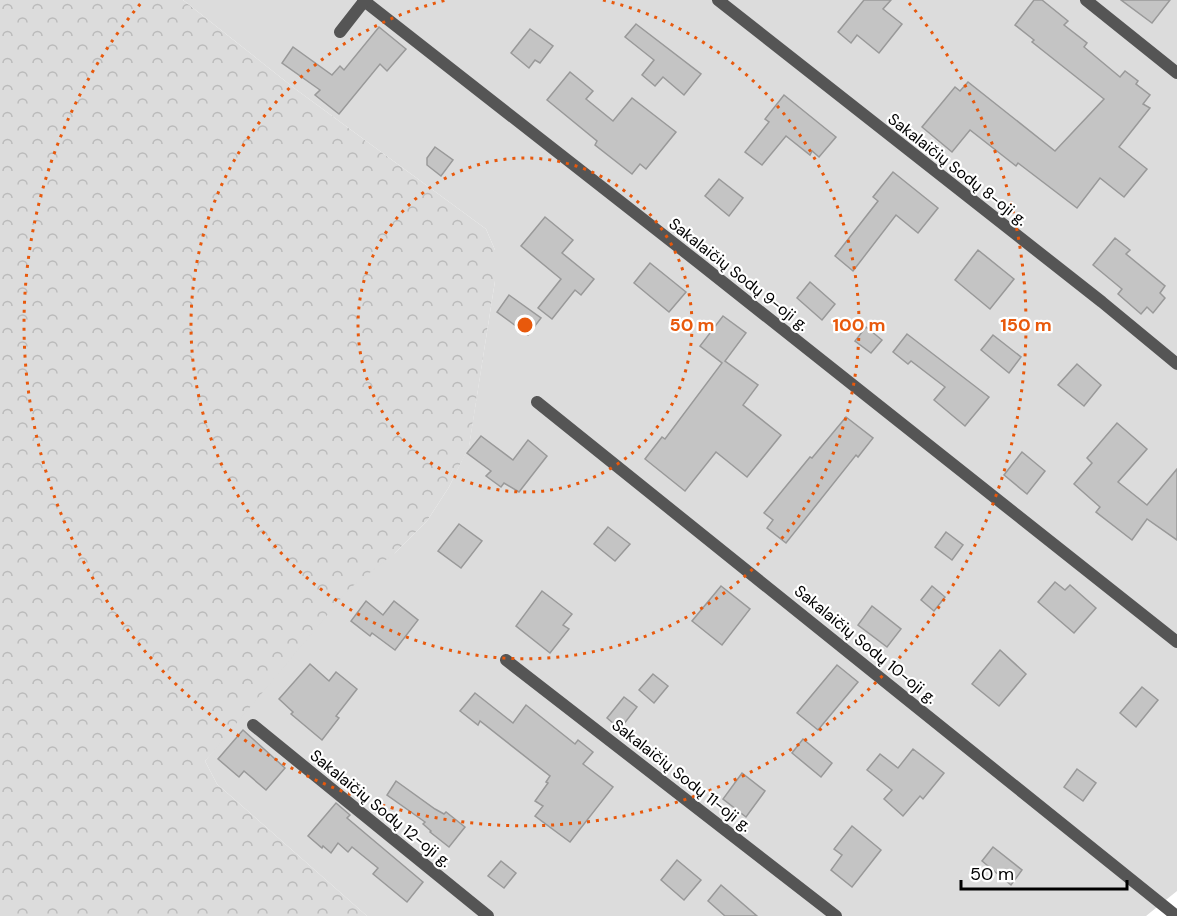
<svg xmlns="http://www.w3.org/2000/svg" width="1177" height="916" font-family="'DM Sans',sans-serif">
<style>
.forest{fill:url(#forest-crowns)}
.green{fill:#dcdcdc}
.building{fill:#c4c4c4;stroke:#999;stroke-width:1.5}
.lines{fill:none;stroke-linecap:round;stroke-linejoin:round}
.minor{stroke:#555;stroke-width:12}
.ring{fill:none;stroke:#e8590c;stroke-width:3;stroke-dasharray:3 6}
.labels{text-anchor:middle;stroke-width:4.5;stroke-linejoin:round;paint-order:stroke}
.street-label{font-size:16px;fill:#000;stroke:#fff}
.centre{fill:#e8590c;stroke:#fff;stroke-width:3}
.ring-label{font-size:18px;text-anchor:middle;font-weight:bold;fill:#e8590c;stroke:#fff;stroke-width:4.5;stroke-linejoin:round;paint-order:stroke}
</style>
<defs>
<pattern id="forest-crowns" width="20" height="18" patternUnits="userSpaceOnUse" patternTransform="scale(1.5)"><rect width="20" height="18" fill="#dcdcdc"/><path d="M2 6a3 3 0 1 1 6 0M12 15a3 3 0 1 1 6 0" fill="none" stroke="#bbb"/></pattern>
</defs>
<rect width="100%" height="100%" fill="#fff"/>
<polygon class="forest" points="0,0 183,0 294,88 486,229 495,250 495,281 469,447 449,487 427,521 396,552 205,761 217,784 367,916 0,916"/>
<polygon class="green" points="183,0 1177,0 1177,891 1146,916 367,916 217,784 205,761 349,589 396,552 427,521 449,487 469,446 495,281 495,250 486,229 294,88"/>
<g class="building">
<polygon points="864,0 891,0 883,9 902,24 879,53 857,35 851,43 838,32"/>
<polygon points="1034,0 1042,0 1068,21 1064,25 1087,43 1084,47 1120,77 1125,71 1138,81 1136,84 1150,95 1143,104 1150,108 1119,147 1147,169 1124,197 1100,178 1077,208 1018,163 1016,166 970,130 952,152 922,127 955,87 960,91 968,82 1055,151 1104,99 1032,42 1034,40 1015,25"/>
<polygon points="1121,0 1170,0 1152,23"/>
<polygon points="636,24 701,74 684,95 663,77 655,86 642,75 654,60 625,37"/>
<polygon points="379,27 406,49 387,71 380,64 339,114 315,95 320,90 282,63 293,47 332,75 340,66 344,70"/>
<polygon points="530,29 553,46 540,63 535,60 529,68 511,53"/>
<polygon points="570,72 593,91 586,99 613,121 632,98 676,132 646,169 640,164 632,174 595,145 597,141 547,100"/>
<polygon points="784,95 836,137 819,157 812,151 810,155 786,136 762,165 745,152 769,122 765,119"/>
<polygon points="435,147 453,160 441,176 427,165 427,158"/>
<polygon points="893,172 938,208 918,233 896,215 853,271 835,256 878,201 873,197"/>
<polygon points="719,179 743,198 729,216 705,196"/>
<polygon points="545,217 573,240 562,253 594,279 581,295 575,290 552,319 538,308 561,279 521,246"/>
<polygon points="1115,238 1130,250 1126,254 1165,286 1160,293 1165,298 1153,313 1147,307 1141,314 1118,294 1122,289 1093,265"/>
<polygon points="978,250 1014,279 990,309 955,280"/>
<polygon points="650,263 686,292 669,312 634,283"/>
<polygon points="810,282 835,304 822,320 797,298"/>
<polygon points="509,295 541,318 528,335 497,312"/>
<polygon points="723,316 746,333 725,361 758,385 743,405 781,435 747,477 716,452 685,491 645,459 662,437 665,439 722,363 700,346"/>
<polygon points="866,327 882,340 871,353 855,341"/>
<polygon points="907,334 989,397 965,426 934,400 945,387 911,361 908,364 893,352"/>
<polygon points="993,335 1021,357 1009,373 981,350"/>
<polygon points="1077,364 1101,385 1084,406 1058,385"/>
<polygon points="846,417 873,438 858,457 856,455 786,543 767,528 773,520 764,513 810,457 812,458"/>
<polygon points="1117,423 1147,449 1118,482 1147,505 1177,469 1177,540 1147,519 1132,540 1096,512 1100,507 1074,484 1092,463 1087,458"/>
<polygon points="481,436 513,460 528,440 547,456 519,492 504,483 501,487 486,476 491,471 467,453"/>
<polygon points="1022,452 1045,471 1027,494 1004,475"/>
<polygon points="459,524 482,541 461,568 438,551"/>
<polygon points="608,527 630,544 615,561 594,544"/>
<polygon points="946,532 963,545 952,560 935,547"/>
<polygon points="1055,582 1065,590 1070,585 1096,608 1074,633 1038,602"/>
<polygon points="721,586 750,609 722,645 692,621"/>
<polygon points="932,586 945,597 934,611 921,600"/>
<polygon points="542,591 572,614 563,625 569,629 550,653 516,626"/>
<polygon points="366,601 383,615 394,601 418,620 395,650 372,633 370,636 351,621"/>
<polygon points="872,606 901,629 887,647 858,625"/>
<polygon points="1000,650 1026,674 999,706 972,684"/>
<polygon points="310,664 329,681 336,672 357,689 336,716 339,718 322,740 291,714 293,712 279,699"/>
<polygon points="837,665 858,682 818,730 797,713"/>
<polygon points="653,674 668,686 654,703 639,690"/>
<polygon points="1142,687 1158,700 1136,727 1120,713"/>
<polygon points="475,693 513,723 526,705 575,744 578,740 593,752 583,764 613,787 570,842 535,816 543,806 535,801 548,783 546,782 550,776 480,721 478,725 460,711"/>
<polygon points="624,697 637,707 620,729 607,718"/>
<polygon points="243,730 285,768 266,790 244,771 239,777 218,759"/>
<polygon points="803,739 832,763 821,777 792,753"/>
<polygon points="913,749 944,773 923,799 920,796 903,816 884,799 892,790 867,770 880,754 898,768"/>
<polygon points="1077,769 1096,783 1083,801 1064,787"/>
<polygon points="742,773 765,791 746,817 723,799"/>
<polygon points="396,781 435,809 444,814 446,812 465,827 449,847 430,832 431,831 423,824 425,822 387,795"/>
<polygon points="336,803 350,815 347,818 423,882 407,902 373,874 378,868 352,847 348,852 338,843 331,853 323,846 322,848 308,836"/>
<polygon points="852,826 881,850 852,887 831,870 842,855 834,849"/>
<polygon points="993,847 1022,870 1011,885 982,861"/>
<polygon points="677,860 701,880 684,900 661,880"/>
<polygon points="501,861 516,873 504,888 488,876"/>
<polygon points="721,885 757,916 725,916 708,901"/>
</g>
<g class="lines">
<g class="minor">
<polyline points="363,0 699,263 1177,642"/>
<polyline points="718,0 1102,302 1177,364"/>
<polyline points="1086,0 1177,73"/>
<polyline points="340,32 365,0"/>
<polyline points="537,402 1174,914"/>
<polyline points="506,660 836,916"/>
<polyline points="253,725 488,916"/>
</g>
</g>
<g class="ring">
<circle cx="525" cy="325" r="167"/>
<path d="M603 0A334 334 0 1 1 447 0"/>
<path d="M909 3A501 501 0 1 1 141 3"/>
</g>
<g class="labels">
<g class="street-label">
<text transform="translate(958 169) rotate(38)" y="6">Sakalaičių Sodų 8-oji g.</text>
<text transform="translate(739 274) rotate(38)" y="6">Sakalaičių Sodų 9-oji g.</text>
<text transform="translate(866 644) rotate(39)" y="6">Sakalaičių Sodų 10-oji g.</text>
<text transform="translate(682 775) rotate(38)" y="6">Sakalaičių Sodų 11-oji g.</text>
<text transform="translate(381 808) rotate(39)" y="6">Sakalaičių Sodų 12-oji g.</text>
</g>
</g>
<circle cx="525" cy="325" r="9" class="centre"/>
<g class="ring-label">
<text x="692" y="331">50 m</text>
<text x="859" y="331">100 m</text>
<text x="1026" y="331">150 m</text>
</g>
<path d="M961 880v9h166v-9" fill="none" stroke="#000000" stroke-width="3"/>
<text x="970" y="880" font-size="18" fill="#000000" stroke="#ffffff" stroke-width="4.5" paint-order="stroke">50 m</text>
</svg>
